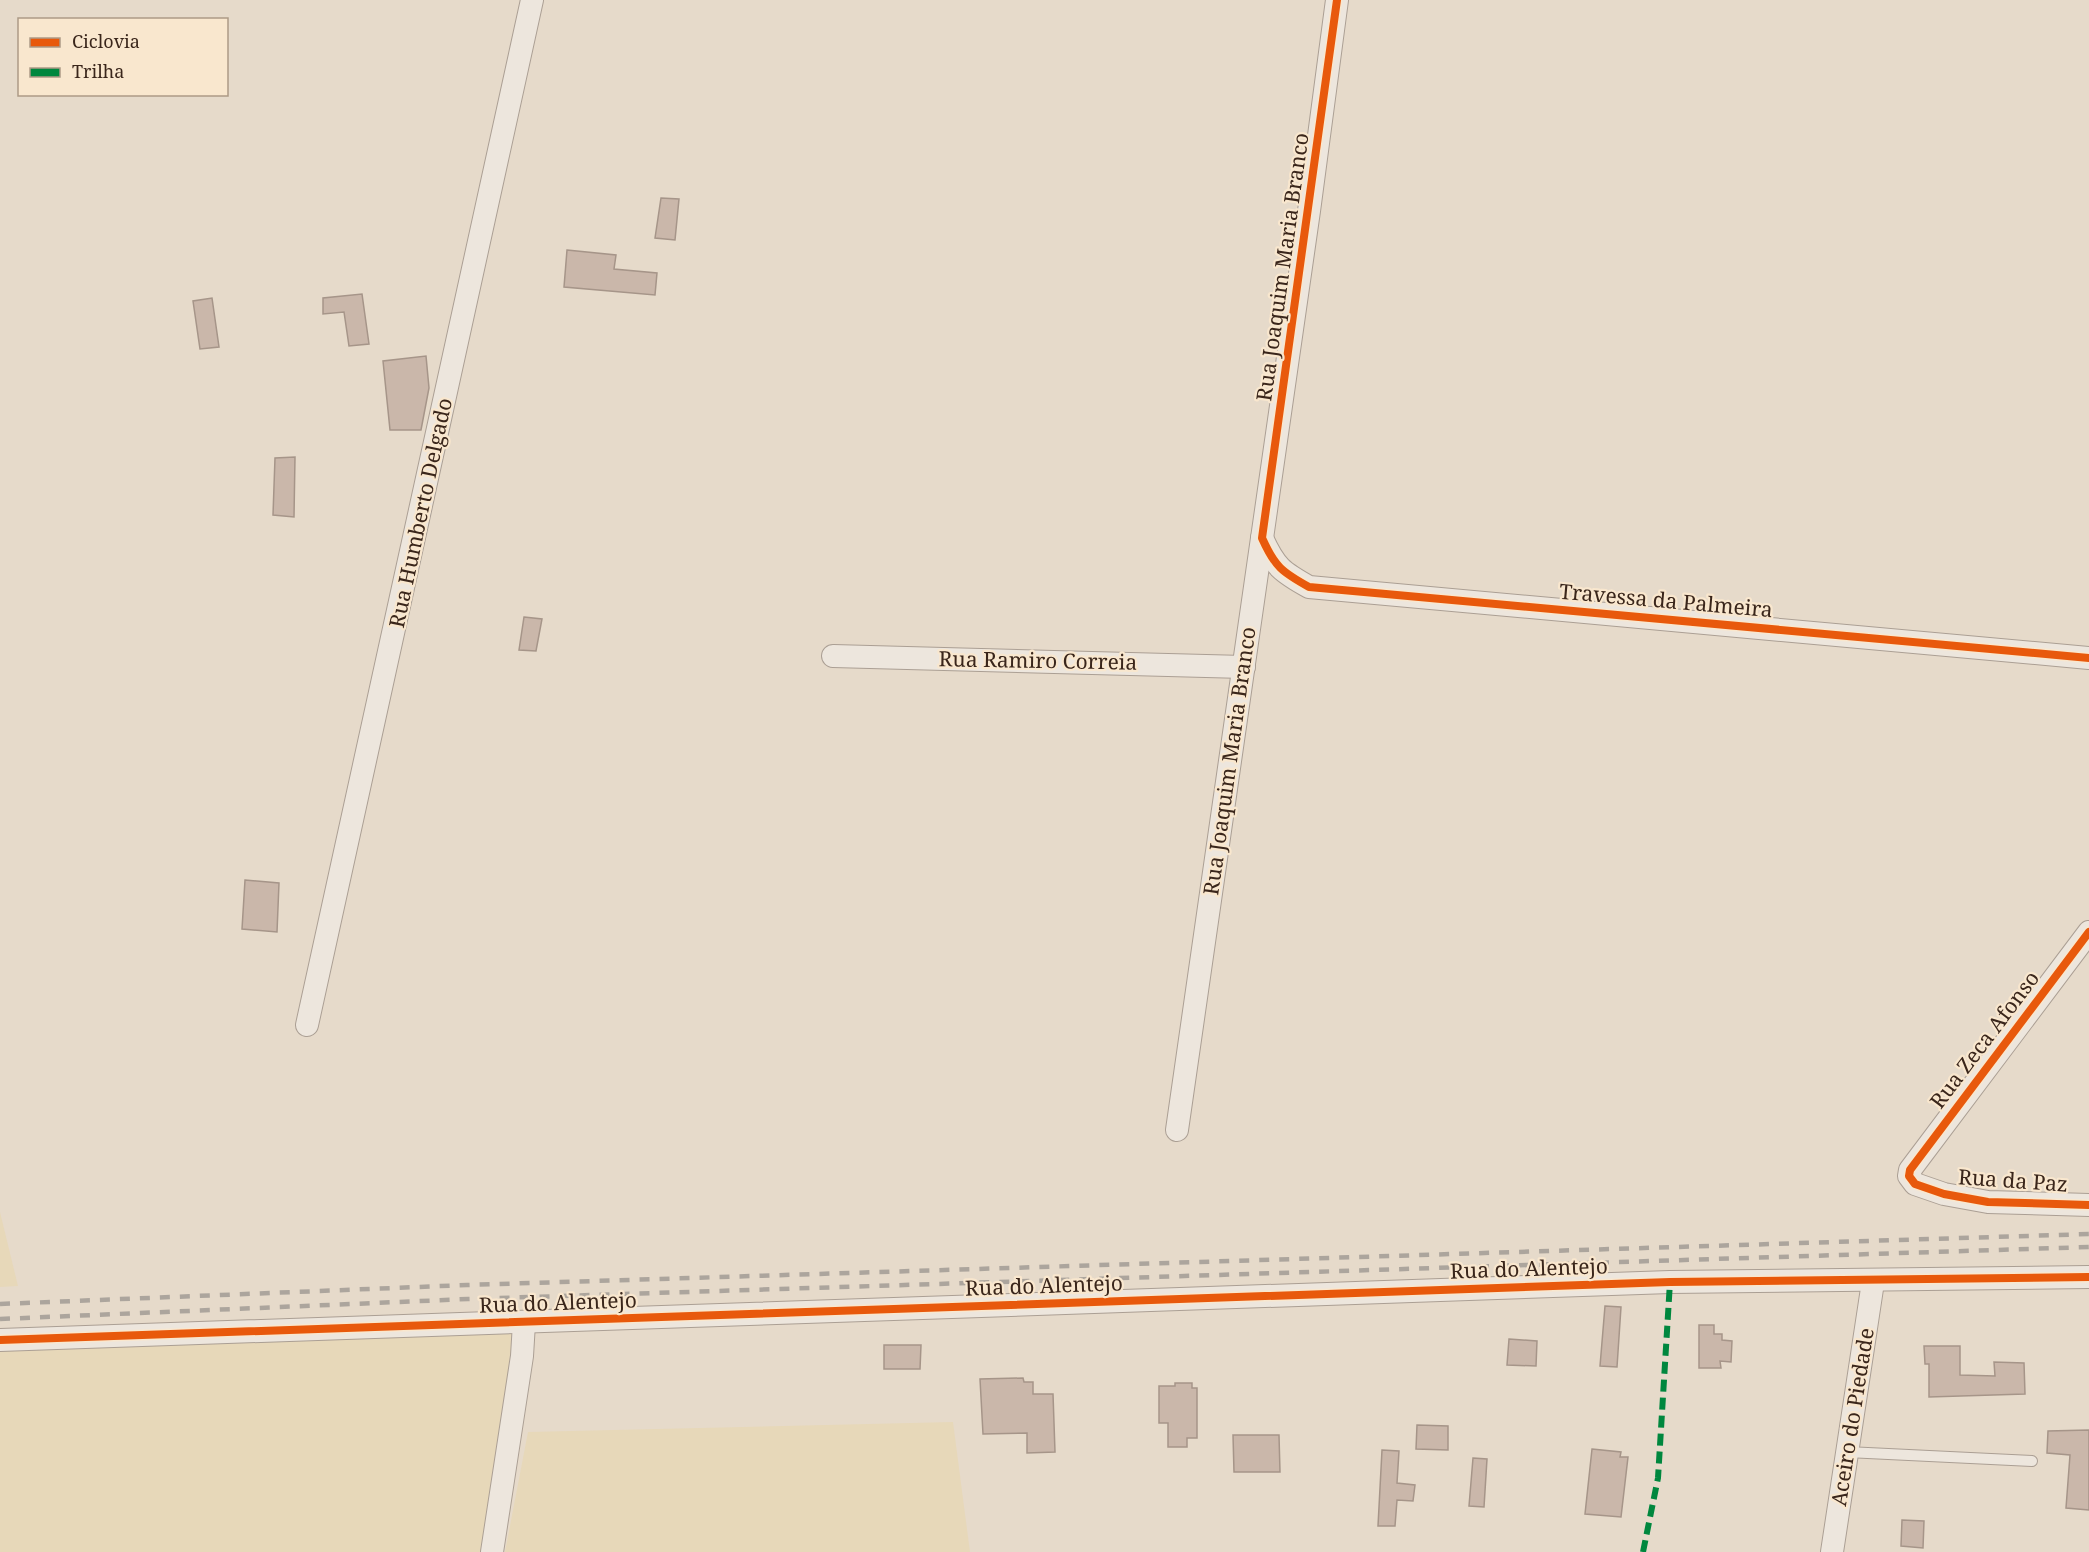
<svg xmlns="http://www.w3.org/2000/svg" width="2089" height="1552" font-family="'Noto Serif',serif">
<style>
.farmland{fill:#e7d8b9}
.building{fill:#cab7aa;stroke:#a69589;stroke-width:1.5}
.lines{fill:none;stroke-linecap:round;stroke-linejoin:round}
.lane-casing{stroke:#ab9f94;stroke-width:12}
.street-casing{stroke:#ab9f94;stroke-width:24}
.lane{stroke:#ede6dd;stroke-width:10}
.street{stroke:#ede6dd;stroke-width:22}
.rail{stroke:#aca59d;stroke-width:4.5;stroke-dasharray:10 10;stroke-linecap:butt}
.quiet{stroke:#00873e;stroke-width:6;stroke-dasharray:12 6;stroke-linecap:butt}
.cycleway-casing{stroke:#f9e7ce;stroke-width:11}
.cycleway{stroke:#e8590c;stroke-width:8}
.labels{text-anchor:middle;stroke-width:4.5;stroke-linejoin:round;paint-order:stroke}
.street-label{font-size:21px;fill:#3a261b;stroke:#f9e7ce}
</style>
<rect width="100%" height="100%" fill="#e6daca"/>
<g class="farmland">
<polygon points="0,1212 18,1286 0,1287"/>
<polygon points="516,1332 484,1552 0,1552 0,1349"/>
<polygon points="953,1422 970,1552 505,1552 528,1432"/>
</g>
<g class="building">
<polygon points="661,198 679,199 675,240 655,238"/>
<polygon points="567,250 616,255 614,269 657,273 655,295 564,287"/>
<polygon points="362,294 369,344 349,346 344,312 323,314 323,298"/>
<polygon points="212,298 219,347 200,349 193,301"/>
<polygon points="426,356 429,388 421,430 390,430 383,361"/>
<polygon points="295,457 294,517 273,515 275,458"/>
<polygon points="524,617 542,619 536,651 519,650"/>
<polygon points="245,880 279,883 277,932 242,929"/>
<polygon points="1605,1306 1621,1307 1617,1367 1600,1366"/>
<polygon points="1699,1325 1714,1325 1714,1334 1722,1334 1722,1340 1732,1341 1731,1362 1720,1361 1721,1368 1699,1368"/>
<polygon points="1509,1339 1537,1341 1536,1366 1507,1365"/>
<polygon points="884,1345 921,1345 920,1369 884,1369"/>
<polygon points="1924,1346 1960,1346 1960,1375 1995,1376 1994,1362 2024,1363 2025,1394 1929,1397 1929,1364 1925,1364"/>
<polygon points="1023,1378 1024,1382 1033,1382 1033,1394 1053,1394 1055,1452 1027,1453 1027,1433 983,1434 980,1379"/>
<polygon points="1175,1383 1192,1383 1192,1388 1197,1388 1197,1438 1187,1438 1187,1447 1168,1447 1168,1423 1159,1423 1159,1386 1175,1386"/>
<polygon points="1417,1425 1448,1426 1448,1450 1416,1449"/>
<polygon points="2089,1430 2089,1510 2066,1508 2070,1455 2047,1453 2048,1431"/>
<polygon points="1233,1435 1279,1435 1280,1472 1234,1472"/>
<polygon points="1592,1449 1621,1452 1620,1457 1628,1457 1621,1517 1585,1514"/>
<polygon points="1382,1450 1399,1451 1397,1483 1415,1485 1413,1501 1397,1500 1395,1526 1378,1526"/>
<polygon points="1473,1458 1487,1459 1484,1507 1469,1506"/>
<polygon points="1902,1520 1924,1521 1923,1548 1901,1546"/>
</g>
<g class="lines">
<g class="lane-casing">
<polyline id="lane" points="1847,1452 2032,1461"/>
</g>
<g class="street-casing">
<g id="street">
<path d="M1262 538C1275 567 1282 572 1309 587L2089 658"/>
<polyline points="833,656 1244,667"/>
<polyline points="2089,932 1910,1170 1909,1176 1915,1184 1944,1194 1988,1202 2089,1205"/>
<polyline points="307,1025 532,0"/>
<polyline points="1177,1130 1309,211 1337,0"/>
<polyline points="0,1340 1670,1282 2089,1277"/>
<polyline points="492,1552 522,1356 524,1323"/>
<polyline points="1832,1552 1873,1282"/>
</g>
</g>
<use href="#lane" class="lane"/>
<use href="#street" class="street"/>
<g class="rail">
<polyline points="0,1304 467,1285 2089,1234"/>
<polyline points="0,1319 468,1299 2089,1247"/>
</g>
<polyline class="quiet" points="1643,1552 1658,1478 1670,1282"/>
<g class="cycleway-casing">
<g id="cycleway">
<path d="M1337 0 1262 538C1275 567 1282 572 1309 587L2089 658"/>
<polyline points="2089,932 1910,1170 1909,1176 1915,1184 1944,1194 1988,1202 2089,1205"/>
<polyline points="0,1340 1670,1282 2089,1277"/>
</g>
</g>
<use href="#cycleway" class="cycleway"/>
</g>
<g class="labels">
<g class="street-label">
<text transform="translate(1283 267) rotate(-82)" y="7">Rua Joaquim Maria Branco</text>
<text transform="translate(421 513) rotate(-78)" y="7">Rua Humberto Delgado</text>
<text transform="translate(1666 601) rotate(5)" y="7">Travessa da Palmeira</text>
<text transform="translate(1038 661) rotate(1)" y="7">Rua Ramiro Correia</text>
<text transform="translate(1230 761) rotate(-82)" y="7">Rua Joaquim Maria Branco</text>
<text transform="translate(1985 1040) rotate(-53)" y="7">Rua Zeca Afonso</text>
<text transform="translate(2013 1181) rotate(4)" y="7">Rua da Paz</text>
<text transform="translate(1529 1269) rotate(-2)" y="7">Rua do Alentejo</text>
<text transform="translate(1044 1286) rotate(-2)" y="7">Rua do Alentejo</text>
<text transform="translate(558 1303) rotate(-2)" y="7">Rua do Alentejo</text>
<text transform="translate(1853 1417) rotate(-81)" y="7">Aceiro do Piedade</text>
</g>
</g>
<rect x="18" y="18" width="210" height="78" fill="#f9e7ce" stroke="#ad9a86" stroke-width="1.5"/>
<rect x="30" y="38" width="30" height="9" fill="#e8590c" stroke="#ad9a86" stroke-width="1.5"/>
<text x="72" y="48" font-size="18" fill="#3a261b">Ciclovia</text>
<rect x="30" y="68" width="30" height="9" fill="#00873e" stroke="#ad9a86" stroke-width="1.5"/>
<text x="72" y="78" font-size="18" fill="#3a261b">Trilha</text>
</svg>
